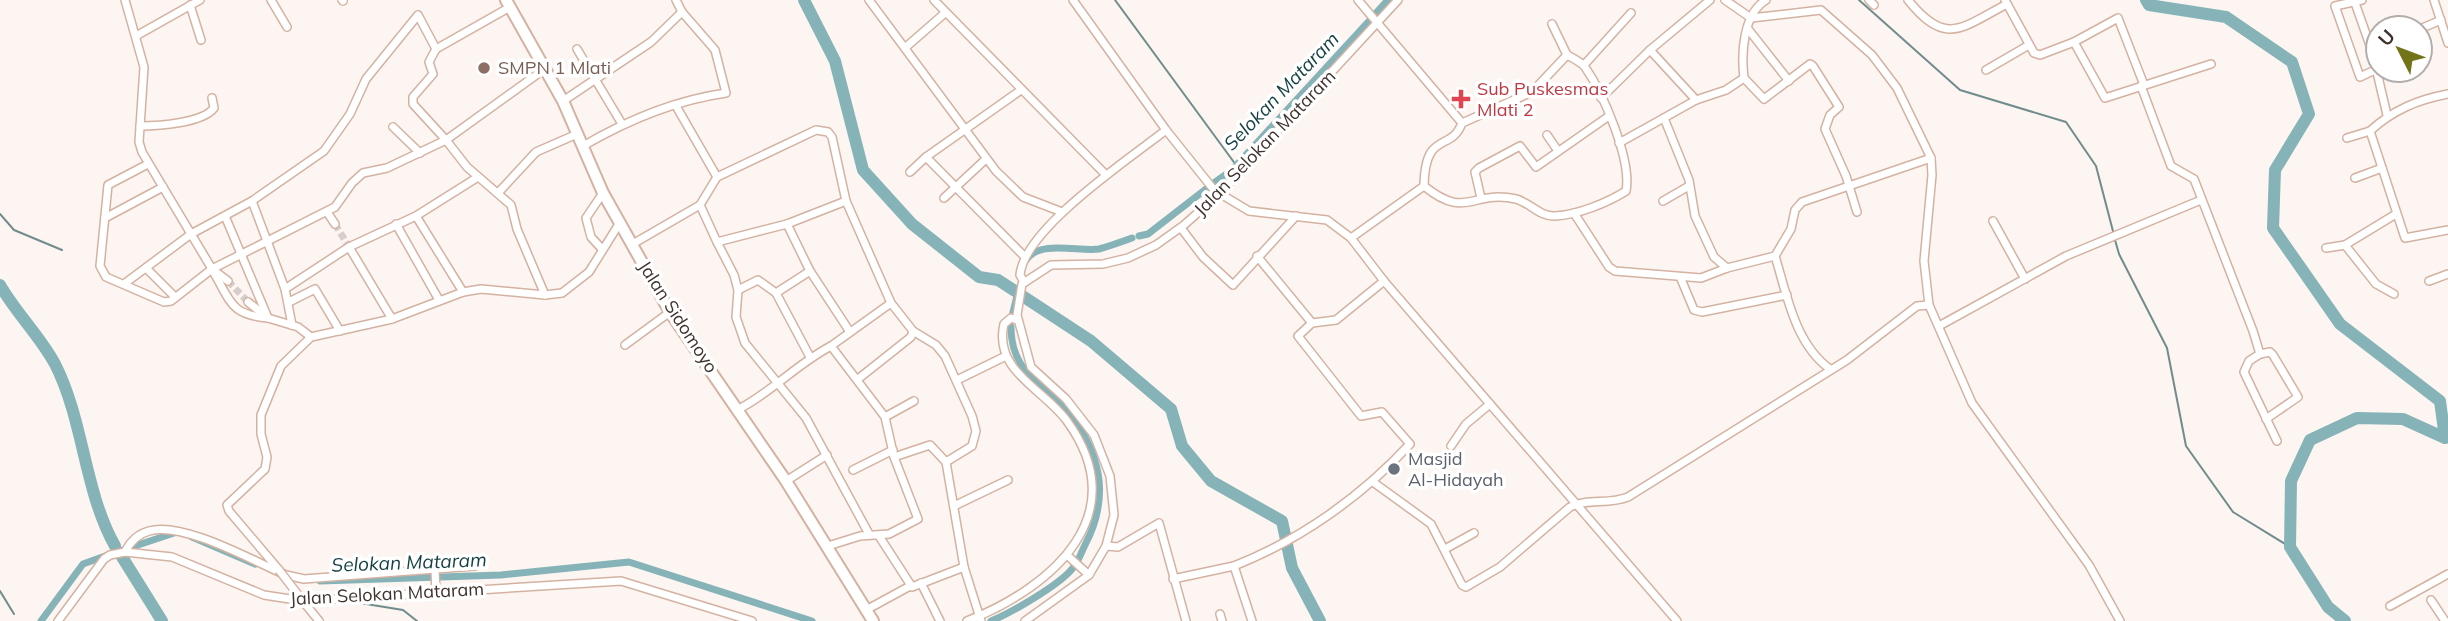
<svg xmlns="http://www.w3.org/2000/svg" width="2448" height="621" font-family="Mulish,sans-serif">
<style>
.lines{fill:none;stroke-linecap:round;stroke-linejoin:round}
.stream{stroke:#718c8d;stroke-width:2}
.canal{stroke:#86b3b7;stroke-width:7}
.river{stroke:#86b3b7;stroke-width:12}
.minor-tunnel{stroke:#d6ceca;stroke-width:7;stroke-dasharray:7 3.5;stroke-linecap:butt}
.minor-casing{stroke:#d4b2a2;stroke-width:10}
.secondary-casing{stroke:#d4b2a2;stroke-width:14}
.minor{stroke:#fff;stroke-width:7}
.secondary{stroke:#fff;stroke-width:10}
.minor-bridge-casing{stroke:#d4b2a2;stroke-width:10;stroke-linecap:butt}
.minor-bridge{stroke:#fff;stroke-width:7}
.education-dot{fill:#8d6e63;stroke:#fff;stroke-width:2.5}
.health-dot{fill:#e0444e;stroke:#fff;stroke-width:2.5}
.worship-dot{fill:#6b7280;stroke:#fff;stroke-width:2.5}
.labels{text-anchor:middle;stroke-width:7;stroke-linejoin:round;paint-order:stroke}
.education-label{font-size:18px;fill:#785e54;stroke:#fff;text-anchor:start}
.health-label{font-size:18px;fill:#be3a42;stroke:#fff;text-anchor:start}
.street-label{font-size:18px;fill:#40322c;stroke:#fff}
.worship-label{font-size:18px;fill:#5b616d;stroke:#fff;text-anchor:start}
.water-label{font-size:19px;font-style:italic;fill:#143f42;stroke:#fff}
</style>
<rect width="100%" height="100%" fill="#fcf5f1"/>
<g class="lines">
<g class="stream">
<polyline points="1115,0 1236,165"/>
<polyline points="1859,0 1960,90 2066,122 2096,166 2114,235"/>
<polyline points="0,214 14,230 62,250"/>
<polyline points="2115,240 2119,254 2167,348 2186,446 2233,512 2290,547"/>
<polyline points="0,591 14,614"/>
<polyline points="360,603 403,610 417,621"/>
</g>
<g class="canal">
<polyline points="1376,13 1388,0"/>
<polyline points="1215,182 1232,170 1369,21"/>
<polyline points="1139,236 1148,234 1206,189"/>
<path d="M1027 259C1040 240 1080 252 1099 249 1110 246 1121 242 1132 238"/>
<polyline points="1013,312 1018,292"/>
<polyline points="192,537 255,564"/>
<polyline points="126,549 174,533"/>
<polyline points="320,581 501,575 629,562 812,621"/>
<polyline points="41,621 83,564 108,555"/>
<path d="M991 621C1011 613 1059 585 1072 569 1078 563 1081 553 1085 545 1108 501 1103 462 1075 420 1050 384 1011 378 1011 327"/>
</g>
<g class="river">
<polyline points="804,0 835,61 863,170 912,224 979,277 998,280 1015,291"/>
<polyline points="2146,0 2149,5 2226,17 2292,62 2309,114 2275,170 2273,228 2340,324 2440,401 2445,438 2403,419 2357,418 2310,440 2291,481 2290,547 2328,607 2345,621"/>
<path d="M0 285C16 313 40 336 55 364 84 421 84 491 115 546"/>
<polyline points="1021,295 1091,341 1171,409 1182,446 1211,481 1282,521 1292,568 1320,621"/>
<polyline points="119,552 162,621"/>
</g>
<g class="minor-tunnel">
<polyline points="335,224 349,247"/>
<polyline points="228,281 248,302"/>
</g>
<g class="minor-casing">
<g id="minor">
<polyline points="125,0 144,67 139,142 142,152 212,269 228,281"/>
<polyline points="271,0 287,27"/>
<polyline points="342,0 343,1"/>
<polyline points="869,0 996,171 1023,197 1062,212"/>
<polyline points="934,0 1106,175"/>
<polyline points="1073,0 1166,130 1214,190 1249,211 1327,220 1351,238 1384,281 1677,621"/>
<polyline points="1358,0 1462,123"/>
<polyline points="1725,0 1751,18 1821,10 1872,55 1897,88 1931,158 1932,175 1924,261 1929,305"/>
<path d="M1766 0C1743 14 1741 53 1744 78L1764 99 1810 64 1813 66 1839 107 1830 115 1825 129 1846 176 1857 212"/>
<polyline points="1869,0 1874,5"/>
<path d="M1908 0C1946 47 1961 28 2007 4"/>
<polyline points="2005,0 2034,53 2040,55 2074,42 2105,98 2211,64"/>
<polyline points="2354,0 2372,51 2387,115"/>
<polyline points="2362,0 2335,6 2360,77 2377,69"/>
<polyline points="2434,0 2448,43"/>
<polyline points="190,5 201,40"/>
<polyline points="510,7 436,49 429,62 433,74 413,97 413,104 446,140 546,68"/>
<polyline points="1552,24 1567,55"/>
<polyline points="1748,29 1789,81"/>
<polyline points="2420,29 2441,20"/>
<polyline points="136,36 200,0"/>
<polyline points="2074,42 2118,18 2144,85"/>
<polyline points="906,47 945,13"/>
<polyline points="577,49 622,124"/>
<polyline points="1650,50 1696,100"/>
<polyline points="1584,65 1631,13"/>
<polyline points="1986,70 2029,45"/>
<polyline points="2141,86 2171,166 2194,179 2253,331 2260,354 2249,361 2244,372 2277,441"/>
<polyline points="1021,90 926,157 1024,256"/>
<path d="M2448 94C2417 100 2393 110 2370 131L2405 238 2448 230"/>
<polyline points="1601,98 1650,50 1710,0"/>
<polyline points="563,101 651,42 682,12"/>
<polyline points="676,106 717,177 816,130 828,132 832,137 846,201 891,303 913,331 936,345 945,356 972,416 976,431 972,446 946,462"/>
<polyline points="1664,118 1689,180 1695,216 1714,257 1727,268 1775,256 1791,229 1795,210 1802,202 1931,158"/>
<path d="M140 126C158 126 203 123 214 108L212 98"/>
<polyline points="393,127 420,153"/>
<polyline points="1547,135 1558,151"/>
<polyline points="2347,138 2370,131"/>
<polyline points="1619,143 1696,100 1726,90 1744,78"/>
<path d="M583 146C626 121 676 100 726 93L715 50 682 12 676 0"/>
<polyline points="148,164 108,185 100,266 106,277 164,302 171,301 212,269 335,207 352,183 363,173 387,168 446,140 467,167 511,205 517,229 545,295"/>
<polyline points="910,172 926,157"/>
<polyline points="2355,178 2382,168"/>
<polyline points="498,193 536,152 577,134"/>
<polyline points="944,198 986,159"/>
<polyline points="1481,198 1475,172 1479,168 1520,146 1536,167 1609,116"/>
<polyline points="252,201 285,289 292,325"/>
<polyline points="1663,201 1689,186"/>
<polyline points="700,205 717,242 787,224 846,201"/>
<polyline points="327,212 335,224"/>
<polyline points="1574,213 1609,267 1615,271 1701,278 1727,268"/>
<polyline points="105,218 163,187"/>
<polyline points="1993,221 2025,279"/>
<polyline points="396,224 439,300"/>
<polyline points="787,224 810,271 776,293 810,357"/>
<polyline points="1181,228 1203,257 1233,285 1296,216"/>
<path d="M1351 238 1424 186C1467 221 1472 189 1516 199 1529 202 1540 217 1555 216 1577 215 1607 203 1626 191 1632 160 1603 93 1585 67 1581 62 1573 58 1567 55L1532 92 1462 123C1451 153 1425 129 1424 186"/>
<polyline points="717,242 734,275 738,290 736,317 745,343 806,418 869,534"/>
<polyline points="631,245 700,205 717,177"/>
<polyline points="2345,245 2376,284 2394,294"/>
<polyline points="2326,248 2345,245 2396,214"/>
<polyline points="602,249 591,237 586,218 603,193"/>
<polyline points="1257,256 1312,323"/>
<path d="M1775 256C1787 295 1795 344 1830 369"/>
<polyline points="146,268 175,297"/>
<polyline points="810,271 850,332"/>
<path d="M214 273C231 302 231 315 268 318L225 216"/>
<polyline points="1681,279 1694,310 1702,312 1787,295"/>
<polyline points="2429,281 2448,274"/>
<path d="M1024 282 1020 275C1024 229 1129 159 1166 130"/>
<polyline points="124,284 191,234 252,201 324,151 350,114 366,79 418,15 436,49"/>
<polyline points="285,289 349,247"/>
<polyline points="738,290 758,280 776,293"/>
<polyline points="463,292 416,216 478,177"/>
<polyline points="248,302 268,318 298,327 311,337 392,319 463,292 481,289 545,295 562,293 589,272 619,224"/>
<polyline points="289,302 315,289 340,331"/>
<polyline points="392,319 349,247 416,216"/>
<polyline points="1939,326 2066,256 2201,200"/>
<polyline points="625,345 670,312"/>
<polyline points="831,346 891,303"/>
<polyline points="2260,354 2270,352 2273,355 2298,397 2266,419"/>
<polyline points="858,379 911,337 913,331"/>
<polyline points="957,380 1006,356"/>
<path d="M739 409C773 391 797 364 831 346L885 417 894 457 918 519 889 534 860 536 828 546"/>
<polyline points="885,417 914,401"/>
<polyline points="1451,446 1466,424 1490,404"/>
<polyline points="894,457 930,445 946,462 964,567 981,621"/>
<polyline points="853,470 893,450"/>
<polyline points="786,481 827,455"/>
<path d="M1373 482 1431 524 1462 585 1466 587 1500 567 1570 507C1587 498 1609 505 1628 497L1847 360 1917 306 1929 305 1972 403 2089 565 2120 621"/>
<polyline points="954,506 1008,480"/>
<polyline points="879,536 912,587 964,567"/>
<polyline points="1106,546 1118,547 1159,523 1186,621"/>
<polyline points="1445,549 1474,533"/>
<path d="M125 552C130 542 138 534 149 531 183 521 253 561 286 575L304 579 475 566"/>
<polyline points="1068,556 1089,575"/>
<polyline points="435,568 436,594"/>
<polyline points="279,570 229,511 227,505 265,469 267,457 261,434 261,415 281,366 311,337"/>
<polyline points="1173,579 1234,566"/>
<polyline points="921,583 940,621"/>
<polyline points="302,600 319,621"/>
<polyline points="2431,600 2445,621"/>
<polyline points="2390,606 2448,574"/>
<polyline points="866,610 910,586"/>
<polyline points="1220,614 1222,621"/>
<polyline points="58,621 104,559 110,555 125,552 172,557 264,595 303,601 621,581 752,621"/>
<path d="M967 621C1053 587 1135 515 1067 421 1044 389 993 371 1004 324L1011 318 1017 320"/>
<polyline points="1025,621 1089,575 1106,546 1114,515 1110,476 1094,435 1066,399 1031,367 1017,315 1022,284 1051,265 1103,264 1128,258 1156,245 1184,225 1219,194 1398,0"/>
<path d="M1252 621 1234 566C1300 540 1361 497 1410 444L1382 412 1361 416 1298 336 1312 323 1336 320 1384 281"/>
</g>
</g>
<g class="secondary-casing">
<polyline id="secondary" points="506,0 563,101 603,193 670,312 786,481 873,621"/>
</g>
<use href="#minor" class="minor"/>
<use href="#secondary" class="secondary"/>
<g class="minor-bridge-casing">
<polyline id="minor-bridge" points="279,570 299,596"/>
</g>
<use href="#minor-bridge" class="minor-bridge"/>
</g>
<circle class="education-dot" cx="484" cy="68" r="7"/>
<path class="health-dot" d="M1457.5 88.5h7v7h7v7h-7v7h-7v-7h-7v-7h7z"/>
<circle class="worship-dot" cx="1394" cy="469" r="7"/>
<g class="labels">
<g class="education-label">
<text x="498" y="74">SMPN 1 Mlati</text>
</g>
<g class="health-label">
<text x="1477" y="95">Sub Puskesmas<tspan x="1477" dy="21">Mlati 2</tspan></text>
</g>
<g class="street-label">
<text transform="translate(1265 143) rotate(-46)" y="6">Jalan Selokan Mataram</text>
<text transform="translate(678 317) rotate(57)" y="6">Jalan Sidomoyo</text>
<text transform="translate(387 594) rotate(-3)" y="6">Jalan Selokan Mataram</text>
</g>
<g class="worship-label">
<text x="1408" y="465">Masjid<tspan x="1408" dy="21">Al-Hidayah</tspan></text>
</g>
<g class="water-label">
<text transform="translate(1281 91) rotate(-46)" y="7">Selokan Mataram</text>
<text transform="translate(409 562) rotate(-2)" y="7">Selokan Mataram</text>
</g>
</g>
<g transform="translate(2399 49) rotate(312)"><circle r="33" fill="#ffffff" stroke="#b3adab" stroke-width="2"/>
<path d="M0-5L12 26L0 18L-12 26Z" fill="#737317"/>
<text y="-10" font-size="19" font-weight="bold" text-anchor="middle" fill="#40322c">U</text>
</g>
</svg>
